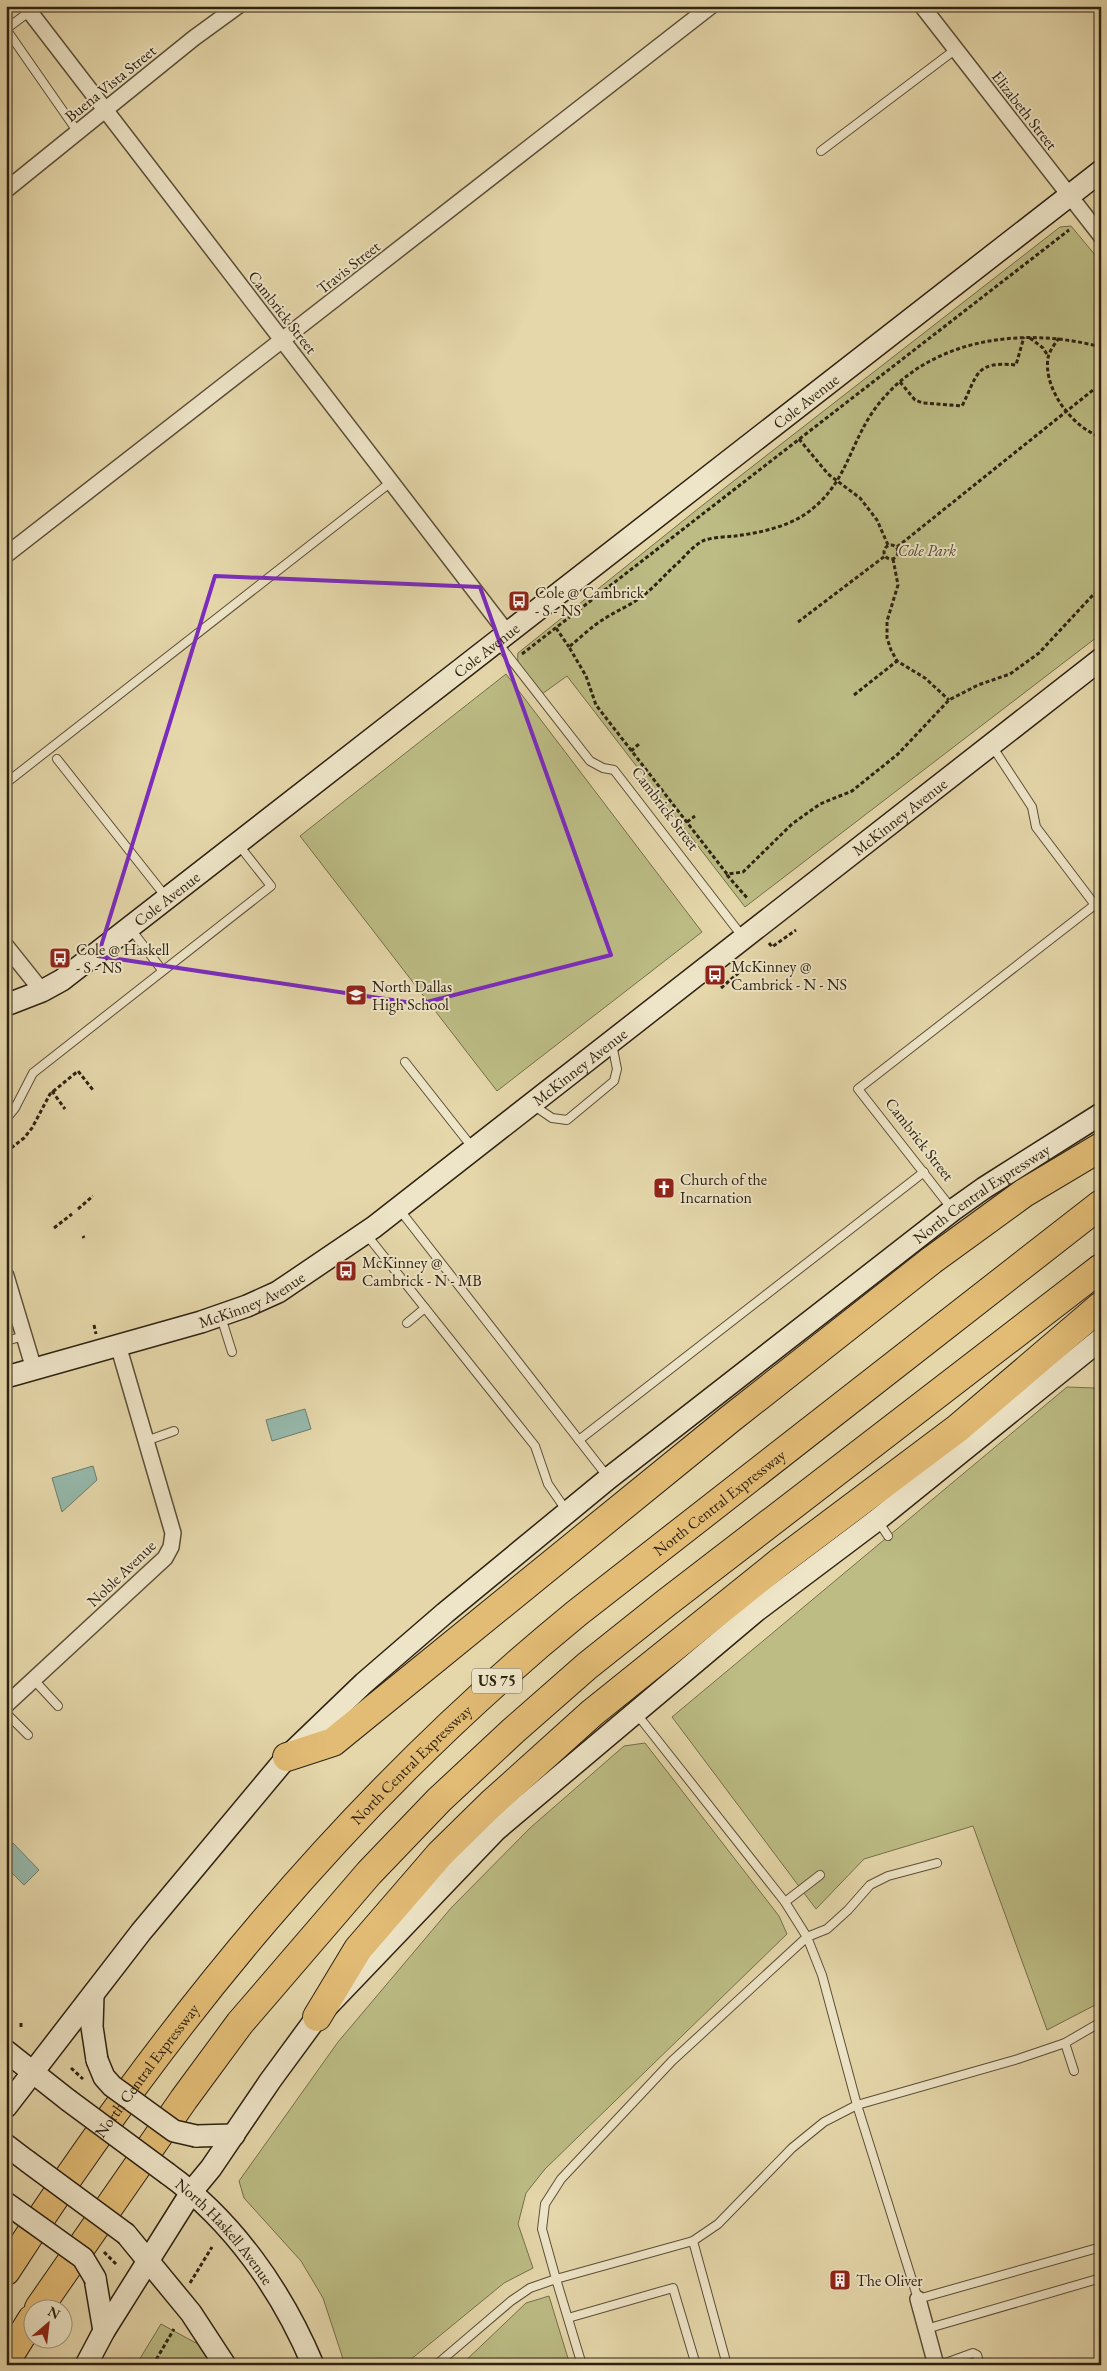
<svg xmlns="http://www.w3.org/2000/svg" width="1107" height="2371" font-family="'EB Garamond',serif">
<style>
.green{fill:#bcbc84;stroke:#756f4b}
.water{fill:#96b9ac;stroke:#6c7d6e}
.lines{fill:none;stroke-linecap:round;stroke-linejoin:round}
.lane-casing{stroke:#5c4f38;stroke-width:10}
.street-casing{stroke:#5c4f38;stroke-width:18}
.secondary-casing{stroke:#2e2212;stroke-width:24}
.highway-casing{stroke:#2e2212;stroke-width:30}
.path{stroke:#2e2212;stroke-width:3;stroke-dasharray:4 2.5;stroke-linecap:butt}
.lane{stroke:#eee5c8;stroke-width:8}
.street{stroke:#eee5c8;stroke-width:15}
.secondary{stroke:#eee5c8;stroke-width:21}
.highway{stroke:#e2bc75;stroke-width:28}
.secondary-bridge-casing{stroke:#2e2212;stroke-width:24;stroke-linecap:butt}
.path-bridge{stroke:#2e2212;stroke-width:3;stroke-dasharray:4 2.5;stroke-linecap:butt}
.secondary-bridge{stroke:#eee5c8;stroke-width:21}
.marked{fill:none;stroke:#7b2cbf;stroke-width:4;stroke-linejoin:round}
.labels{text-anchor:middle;stroke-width:4;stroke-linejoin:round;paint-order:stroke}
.shield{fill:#eee5c8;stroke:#685c49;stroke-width:1}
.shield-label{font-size:15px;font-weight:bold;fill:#2e2212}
.street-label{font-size:16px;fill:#2e2212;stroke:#eee5c8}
.park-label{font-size:16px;font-style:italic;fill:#52482e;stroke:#eee5c8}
.poi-label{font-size:16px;fill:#2e2212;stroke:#eee5c8;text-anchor:start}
</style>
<rect width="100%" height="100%" fill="#e5d7aa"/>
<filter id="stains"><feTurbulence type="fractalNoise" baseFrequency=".004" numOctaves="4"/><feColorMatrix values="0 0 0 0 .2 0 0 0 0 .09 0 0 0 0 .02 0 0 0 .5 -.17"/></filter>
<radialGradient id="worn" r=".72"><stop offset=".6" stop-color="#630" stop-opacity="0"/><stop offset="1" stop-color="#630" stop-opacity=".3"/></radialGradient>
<g class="green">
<path d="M1071 226 1101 262V634L745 907 567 676 542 694C532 683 515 669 518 653L699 508 1060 227Z"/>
<polygon points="506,674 702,932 497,1091 300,836"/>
<polygon points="1067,1387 1094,1388 1101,1396 1101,2002 1047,2030 973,1826 864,1859 816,1909 672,1717"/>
<polygon points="645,1743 779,1916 787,1934 545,2169 526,2193 518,2224 533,2268 504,2283 404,2365 345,2365 323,2298 301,2261 244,2198 239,2181 338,2042 451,1908 530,1828 624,1746"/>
<polygon points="549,2296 570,2365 461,2365 526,2303"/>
<polygon points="161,2324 207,2349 213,2365 136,2365"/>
</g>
<g class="water">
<polygon points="305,1409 311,1429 272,1441 266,1420"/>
<polygon points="93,1466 97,1480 62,1512 52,1478"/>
<polygon points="13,1843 39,1870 24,1885 6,1867 6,1849"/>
</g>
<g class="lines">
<g class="lane-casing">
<g id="lane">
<polyline points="6,29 77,131"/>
<polyline points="6,29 37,6"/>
<polyline points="821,151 956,49"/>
<polyline points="498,643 590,761 603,768 614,770 742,936"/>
<polyline points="992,746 1032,807 1036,827 1095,905"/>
<polyline points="57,759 166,897"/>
<polyline points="6,783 391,482"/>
<polyline points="130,928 162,970"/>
<polyline points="405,1062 472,1147"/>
<polyline points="533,1105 552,1118 567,1120 614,1081 617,1069 612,1044"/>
<polyline points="6,1119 15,1108 33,1073 271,886 238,844"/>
<polyline points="399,1209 607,1476"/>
<polyline points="952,1209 858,1089 1101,900"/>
<polyline points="366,1234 535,1446 548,1484 566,1510"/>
<polyline points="221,1317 232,1352"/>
<polyline points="407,1323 425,1308"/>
<polyline points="6,1341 24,1336"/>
<polyline points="579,1440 924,1172"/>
<polyline points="146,1441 174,1431"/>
<polyline points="878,1521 888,1536"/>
<polyline points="34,1680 58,1706"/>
<polyline points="6,1713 28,1735"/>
<polyline points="636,1713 785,1902 807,1937 822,1975 857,2105 824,2122 792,2148 718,2224 693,2241 556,2279 542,2229 545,2204 561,2179 672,2061 807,1937 827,1929 848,1910 870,1885 888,1876 937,1863"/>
<polyline points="785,1902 820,1875"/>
<polyline points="1101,2022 1065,2043 1018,2059 857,2105 918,2299 1101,2247"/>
<polyline points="1065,2043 1074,2071"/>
<polyline points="693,2241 727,2365"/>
<polyline points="568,2318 673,2288 696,2365"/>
<polyline points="926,2329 1101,2278"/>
<polyline points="436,2365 511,2301 530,2288 556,2279 582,2365"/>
<polyline points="940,2365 973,2353 977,2355 980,2365"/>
</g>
</g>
<g class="street-casing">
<g id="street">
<polyline points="922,6 1101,236"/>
<polyline points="30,12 508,634"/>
<polyline points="6,190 194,38 238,6"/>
<polyline points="6,555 711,6"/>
<polyline points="6,946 42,991"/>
<polyline points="6,1276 34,1369"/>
<polyline points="6,1705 165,1558 171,1547 173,1533 118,1345"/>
<polyline points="918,2299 936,2365"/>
</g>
</g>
<g class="secondary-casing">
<g id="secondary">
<path id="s1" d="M6 1005 42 991 62 980 1101 171"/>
<path id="s2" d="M6 1377 201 1322 247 1306 278 1292 374 1227 1101 659"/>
<polyline points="93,1995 92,2027 97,2060"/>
<polyline points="6,2051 68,2100"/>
<path id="s3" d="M6 2107 141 1932 287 1757 364 1683 445 1613 609 1478 953 1210 984 1188 1101 1114"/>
<polyline points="196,2136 234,2135"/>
<polyline points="6,2145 27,2161"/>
<path id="s4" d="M168 2174C233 2221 282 2291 313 2365"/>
<polyline points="126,2234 191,2313 225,2365"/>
<polyline points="95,2278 104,2331"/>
<polyline points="86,2365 104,2331 192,2191 211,2168 270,2081 317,2017 496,1830 756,1611 877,1520 1101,1339"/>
</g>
</g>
<g class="highway-casing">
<g id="highway">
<polyline points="287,1757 333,1742 730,1419 932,1260 1024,1193 1101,1147"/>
<polyline points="317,2017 358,1949 440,1854 491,1804 592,1713 781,1561 958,1428 1101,1306"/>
<path id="s5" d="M6 2271C166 2024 348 1800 577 1613L1101 1204"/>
<polyline points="39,2308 184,2099 240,2023 369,1873 439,1800 513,1731 587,1666 666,1603 1101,1268"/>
<polyline points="6,2361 32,2319"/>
</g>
</g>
<g class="path">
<polyline points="1030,338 1043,348 1048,356"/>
<path d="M1059 338C1055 344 1049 351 1048 358 1043 389 1073 428 1101 437"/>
<path d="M1101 347C1019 325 920 339 870 416 847 453 845 485 807 513 787 527 759 533 735 536 726 537 714 537 705 540 696 543 686 555 679 562 666 573 654 588 640 598 629 606 616 611 604 619 592 626 580 638 569 647L586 676 596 705 727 874 743 872 792 824 820 804 852 791 898 754 949 700 978 685 1010 674 1039 653 1092 596 1101 590"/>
<path d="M900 382 915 400 923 403 962 406C978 374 975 361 1016 365L1024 337"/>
<polyline points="799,439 828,474 860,498 877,520 888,545"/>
<circle cx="891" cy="552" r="7"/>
<polyline points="897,547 1093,390"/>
<polyline points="893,559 898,585 887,621 887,638 891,650 897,661 925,678 949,700"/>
<polyline points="798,622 885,556"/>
<polyline points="556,628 569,647"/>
<polyline points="522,654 1069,230"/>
<polyline points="854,695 897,661"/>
<polyline points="631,751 639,744"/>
<polyline points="687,822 695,816"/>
<polyline points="727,875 748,899"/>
<polyline points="769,943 772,947 796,930"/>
<polyline points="721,988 743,969 740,965"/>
<polyline points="52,1091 65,1109"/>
<polyline points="6,1152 24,1138 32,1128 50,1094 78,1071 93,1090"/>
<polyline points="78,1209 93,1196"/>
<polyline points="54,1228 72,1214"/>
<polyline points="83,1236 84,1238"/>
<polyline points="94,1325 96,1334"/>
<polyline points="21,2023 21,2028"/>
<polyline points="190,2283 212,2247"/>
<polyline points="156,2359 167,2365"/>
<polyline points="153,2365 174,2329"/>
</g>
<use href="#lane" class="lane"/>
<use href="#street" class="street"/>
<use href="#secondary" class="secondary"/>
<use href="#highway" class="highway"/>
<g class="secondary-bridge-casing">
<g id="secondary-bridge">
<polyline points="97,2060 104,2077 112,2086 174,2131 196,2136"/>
<polyline points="68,2100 168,2174"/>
<polyline points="27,2161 126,2234"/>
<polyline points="6,2203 83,2258 95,2278"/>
</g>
</g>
<g class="path-bridge">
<polyline points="71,2068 83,2079"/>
<polyline points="104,2252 116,2264"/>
</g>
<use href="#secondary-bridge" class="secondary-bridge"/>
</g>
<path class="marked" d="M215 576 480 587 611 955 419 1004 98 956Z"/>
<defs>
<g id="bus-square" transform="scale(1.125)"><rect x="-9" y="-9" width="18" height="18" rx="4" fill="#8f2418" stroke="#eee5c8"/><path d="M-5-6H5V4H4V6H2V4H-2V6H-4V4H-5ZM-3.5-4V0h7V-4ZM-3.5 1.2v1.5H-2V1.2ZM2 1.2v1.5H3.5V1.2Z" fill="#fff"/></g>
<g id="school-square" transform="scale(1.125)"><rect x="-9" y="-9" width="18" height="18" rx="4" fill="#8f2418" stroke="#eee5c8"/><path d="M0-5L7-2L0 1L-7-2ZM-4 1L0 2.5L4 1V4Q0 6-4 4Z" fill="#fff"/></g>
<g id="church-square" transform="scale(1.125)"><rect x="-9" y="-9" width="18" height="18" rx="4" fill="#8f2418" stroke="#eee5c8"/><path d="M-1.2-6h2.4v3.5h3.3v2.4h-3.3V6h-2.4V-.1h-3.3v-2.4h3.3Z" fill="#fff"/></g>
<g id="building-square" transform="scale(1.125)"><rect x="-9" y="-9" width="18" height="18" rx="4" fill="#8f2418" stroke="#eee5c8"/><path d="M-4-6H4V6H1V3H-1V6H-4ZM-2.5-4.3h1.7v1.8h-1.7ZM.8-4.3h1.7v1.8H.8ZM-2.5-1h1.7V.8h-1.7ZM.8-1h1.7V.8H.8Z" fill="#fff"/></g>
</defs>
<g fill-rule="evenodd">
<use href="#bus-square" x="519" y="601"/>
<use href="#bus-square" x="60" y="958"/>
<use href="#bus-square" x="715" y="975"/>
<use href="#school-square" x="356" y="995"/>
<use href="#church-square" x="664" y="1188"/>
<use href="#bus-square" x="346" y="1271"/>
<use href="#building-square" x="840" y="2280"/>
</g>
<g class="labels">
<rect class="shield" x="472" y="1668.5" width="50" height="25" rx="4"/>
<g class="shield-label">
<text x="497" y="1686">US 75</text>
</g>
<g class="street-label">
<text transform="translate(110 83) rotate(-39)" y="6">Buena Vista Street</text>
<text transform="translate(1025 110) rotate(52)" y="6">Elizabeth Street</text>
<text transform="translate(348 267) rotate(-38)" y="6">Travis Street</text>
<text transform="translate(283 312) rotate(52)" y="6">Cambrick Street</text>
<text dy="6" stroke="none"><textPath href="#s1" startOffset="1004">Cole Avenue</textPath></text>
<text dy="6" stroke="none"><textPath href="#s1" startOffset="599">Cole Avenue</textPath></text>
<text transform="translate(666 808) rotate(53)" y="6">Cambrick Street</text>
<text dy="6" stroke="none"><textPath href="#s2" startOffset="1068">McKinney Avenue</textPath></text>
<text dy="6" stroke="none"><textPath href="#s1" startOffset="194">Cole Avenue</textPath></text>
<text dy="6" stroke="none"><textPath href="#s2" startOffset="662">McKinney Avenue</textPath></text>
<text transform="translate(920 1139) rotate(52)" y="6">Cambrick Street</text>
<text dy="6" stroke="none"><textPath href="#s3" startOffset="1344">North Central Expressway</textPath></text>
<text dy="6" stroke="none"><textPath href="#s2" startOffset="258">McKinney Avenue</textPath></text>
<text dy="6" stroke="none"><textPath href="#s5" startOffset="1055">North Central Expressway</textPath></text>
<text transform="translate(121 1573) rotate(-44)" y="6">Noble Avenue</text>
<text dy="6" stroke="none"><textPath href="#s5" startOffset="650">North Central Expressway</textPath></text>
<text dy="6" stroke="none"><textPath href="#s5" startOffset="245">North Central Expressway</textPath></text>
<text dy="6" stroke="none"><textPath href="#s4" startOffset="81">North Haskell Avenue</textPath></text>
</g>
<g class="park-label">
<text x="927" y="556">Cole Park</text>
</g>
<g class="poi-label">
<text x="535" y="598">Cole @ Cambrick<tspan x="535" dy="18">- S - NS</tspan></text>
<text x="76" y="955">Cole @ Haskell<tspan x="76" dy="18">- S - NS</tspan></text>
<text x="731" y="972">McKinney @<tspan x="731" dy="18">Cambrick - N - NS</tspan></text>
<text x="372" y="992">North Dallas<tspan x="372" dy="18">High School</tspan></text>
<text x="680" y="1185">Church of the<tspan x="680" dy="18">Incarnation</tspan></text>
<text x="362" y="1268">McKinney @<tspan x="362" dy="18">Cambrick - N - MB</tspan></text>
<text x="856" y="2286">The Oliver</text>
</g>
</g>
<rect width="1107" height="2371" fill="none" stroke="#e5d7aa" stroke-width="25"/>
<rect x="8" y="8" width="1092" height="2356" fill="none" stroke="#2e2212" stroke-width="2.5"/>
<rect x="12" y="12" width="1082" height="2346" fill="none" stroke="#2e2212"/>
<g transform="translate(48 2324) rotate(28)"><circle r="24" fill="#eee5c8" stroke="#a1977f"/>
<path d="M0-4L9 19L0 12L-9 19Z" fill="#8f2418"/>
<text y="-8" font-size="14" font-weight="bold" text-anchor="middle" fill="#2e2212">N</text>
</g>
<rect width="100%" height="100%" filter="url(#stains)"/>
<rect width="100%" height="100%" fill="url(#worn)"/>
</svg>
